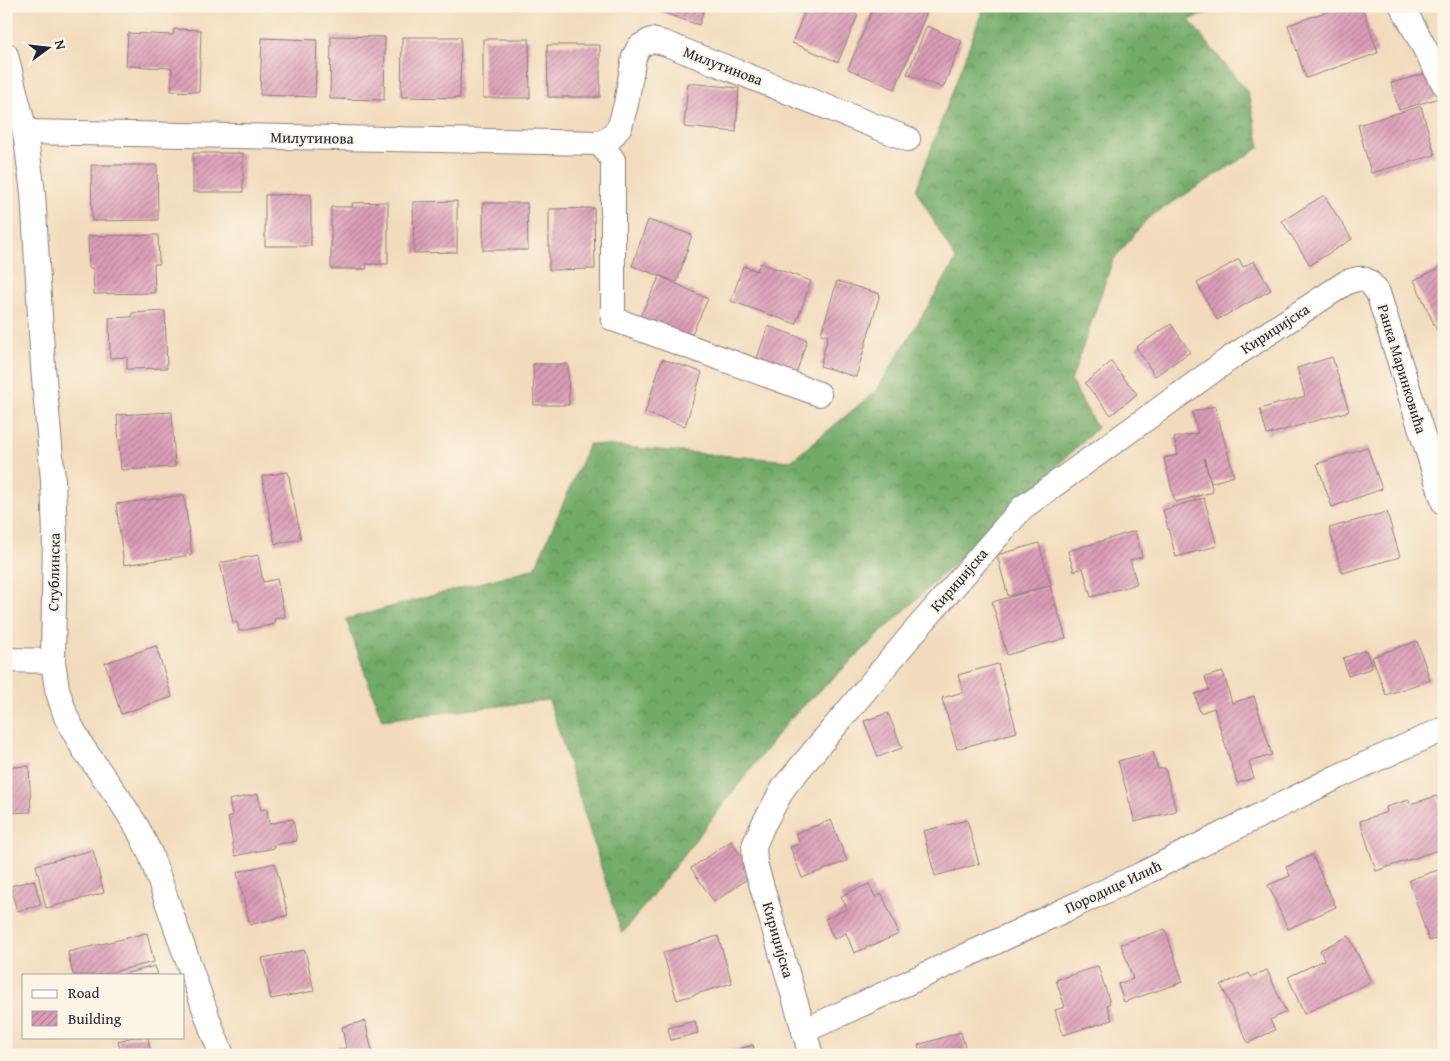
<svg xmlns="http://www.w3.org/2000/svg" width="1450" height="1061" font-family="'Gentium Book Plus',serif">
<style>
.forest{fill:url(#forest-crowns);stroke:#4a6652}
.building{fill:url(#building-hatch)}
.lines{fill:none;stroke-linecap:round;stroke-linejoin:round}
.street-casing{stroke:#8a7e7c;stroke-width:26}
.street{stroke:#fff;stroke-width:24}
.labels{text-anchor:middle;stroke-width:4;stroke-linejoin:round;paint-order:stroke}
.street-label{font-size:15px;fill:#22223b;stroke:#fcf5e5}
</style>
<defs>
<pattern id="forest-crowns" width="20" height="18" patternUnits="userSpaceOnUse" patternTransform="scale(1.25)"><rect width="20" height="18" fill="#72aa68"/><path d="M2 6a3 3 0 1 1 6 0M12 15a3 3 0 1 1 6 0" fill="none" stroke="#5d8a57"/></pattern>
<pattern id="building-hatch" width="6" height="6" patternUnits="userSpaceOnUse" patternTransform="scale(1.25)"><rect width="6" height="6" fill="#db9cb7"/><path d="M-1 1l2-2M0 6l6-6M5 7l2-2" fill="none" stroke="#b17f96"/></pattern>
</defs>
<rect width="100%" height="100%" fill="#fcf5e5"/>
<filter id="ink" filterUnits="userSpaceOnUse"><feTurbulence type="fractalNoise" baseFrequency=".02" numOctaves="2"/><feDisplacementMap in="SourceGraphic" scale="10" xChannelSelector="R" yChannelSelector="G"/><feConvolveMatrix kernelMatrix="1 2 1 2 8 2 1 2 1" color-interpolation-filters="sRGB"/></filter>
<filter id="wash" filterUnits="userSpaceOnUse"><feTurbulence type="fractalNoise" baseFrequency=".0096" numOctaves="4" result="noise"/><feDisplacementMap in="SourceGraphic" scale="20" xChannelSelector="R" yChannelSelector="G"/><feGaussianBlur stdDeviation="1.12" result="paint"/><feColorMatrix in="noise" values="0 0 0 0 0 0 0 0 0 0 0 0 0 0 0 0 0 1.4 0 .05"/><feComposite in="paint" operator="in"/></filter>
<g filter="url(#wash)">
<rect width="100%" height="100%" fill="#f2dbbc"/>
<polygon class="forest" points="984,6 1227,6 1189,20 1248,93 1260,147 1148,218 1113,260 1071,381 1097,428 789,720 622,934 549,700 382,720 346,619 535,568 589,444 791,461 877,390 956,260 916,190"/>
<g id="blocks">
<g class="building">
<polygon points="660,6 705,6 699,25 658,11"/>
<polygon points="807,6 837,6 858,15 838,62 792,43"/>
<polygon points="874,6 913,6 927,12 895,89 848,69"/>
<polygon points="1343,6 1362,6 1378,53 1306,78 1288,25"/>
<polygon points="927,26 962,41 943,88 907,74"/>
<polygon points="174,29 201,30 199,92 171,91 172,68 126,66 128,33 173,35"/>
<polygon points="331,36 385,37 384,100 330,99"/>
<polygon points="402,37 461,37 460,98 401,97"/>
<polygon points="262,38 317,40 315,97 260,95"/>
<polygon points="483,39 529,39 530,98 483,98"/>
<polygon points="547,45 600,45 600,97 548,97"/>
<polygon points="1434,71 1442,97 1399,110 1391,83"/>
<polygon points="688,83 739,88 736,132 684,127"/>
<polygon points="1421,106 1435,155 1371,173 1358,125"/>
<rect x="193" y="153" width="50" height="39"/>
<polygon points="91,165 157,165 158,220 92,221"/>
<polygon points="311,194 311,246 265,246 265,195"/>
<polygon points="1324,195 1352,239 1310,265 1282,221"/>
<polygon points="457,201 457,252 414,253 413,202"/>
<polygon points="388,202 388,264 366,264 367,269 331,269 331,207 353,207 352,203"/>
<polygon points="483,203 527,203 528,250 483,250"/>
<polygon points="594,208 595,269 549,270 549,209"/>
<polygon points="648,220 692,235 677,282 632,266"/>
<polygon points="158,235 159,264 154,264 155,293 94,294 93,268 89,268 88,236"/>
<polygon points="1239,259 1243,267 1254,261 1271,290 1217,320 1197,283"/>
<polygon points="760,263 811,281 796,324 731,301 743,266 757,271"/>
<polygon points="1444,266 1444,327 1437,331 1414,280"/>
<polygon points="660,276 708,299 688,342 639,318"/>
<polygon points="837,281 880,294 856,377 820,366 828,336 821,334"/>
<polygon points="165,311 167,368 127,369 127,357 110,358 109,318 132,317 132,313"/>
<polygon points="1171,324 1190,352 1155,376 1136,347"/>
<polygon points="768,326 807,340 794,380 754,367"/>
<polygon points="1332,357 1349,411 1267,435 1260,409 1305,396 1297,368"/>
<polygon points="662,359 702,372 685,426 645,413"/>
<polygon points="1111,362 1137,394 1111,415 1085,383"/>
<polygon points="533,364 568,364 569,405 534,405"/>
<polygon points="1215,406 1234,476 1211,483 1204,458 1213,492 1175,502 1164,458 1178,455 1174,438 1198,433 1192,412"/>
<polygon points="172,412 175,467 121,470 117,415"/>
<polygon points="1367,447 1382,489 1332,507 1317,464"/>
<polygon points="288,472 301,539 275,544 262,476"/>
<polygon points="184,495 192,555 124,565 116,504"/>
<polygon points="1204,498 1217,546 1176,557 1163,510"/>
<polygon points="1387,512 1400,557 1342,573 1329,528"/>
<polygon points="1135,531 1142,557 1130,560 1137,584 1091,597 1083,568 1074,571 1068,551"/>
<polygon points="1039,543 1051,585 1008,596 997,555"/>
<polygon points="258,555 263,582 277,579 285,617 274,619 275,624 239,631 237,622 233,623 220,563"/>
<polygon points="1050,586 1066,638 1007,655 992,602"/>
<polygon points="1417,641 1430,680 1386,695 1372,657"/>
<polygon points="156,646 172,697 121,714 105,663"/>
<polygon points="1366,650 1372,668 1348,676 1343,658"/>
<polygon points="998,664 1017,732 957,749 942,698 963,692 958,675"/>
<polygon points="1223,672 1232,703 1254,696 1272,755 1249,762 1254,778 1237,783 1214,708 1200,713 1195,694 1209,690 1205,677"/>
<polygon points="888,713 902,748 878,757 864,721"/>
<polygon points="1153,752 1158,769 1165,768 1176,811 1135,822 1118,761"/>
<polygon points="29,766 31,812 6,813 6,767"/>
<polygon points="258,794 261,810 267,809 269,824 293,819 297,841 273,845 274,848 235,856 228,817 232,816 229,800"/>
<polygon points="1437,796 1444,817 1444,848 1376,871 1360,821 1387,812 1386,807 1409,800 1410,804"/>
<polygon points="831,820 847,861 802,878 790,847 800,844 796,833"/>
<polygon points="967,820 979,864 935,876 923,831"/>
<polygon points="731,841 747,865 741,869 749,878 714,902 691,868"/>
<polygon points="93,850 104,893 46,908 36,865"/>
<polygon points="1312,855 1336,907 1288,929 1268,885 1290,876 1286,867"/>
<polygon points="275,863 288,915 250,925 237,872"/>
<polygon points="1444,868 1444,937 1429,941 1409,880"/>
<polygon points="34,880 41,905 17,911 10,886"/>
<polygon points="869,884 875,897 882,894 899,934 854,953 846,933 834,939 825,919 847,909 841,896"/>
<polygon points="1165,929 1183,982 1124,1002 1118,984 1133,979 1121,944"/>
<polygon points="147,933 154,962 99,975 73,975 68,952"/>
<polygon points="718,936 732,983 677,1000 663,953"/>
<polygon points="1349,936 1371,982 1304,1014 1288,977 1324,960 1320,950"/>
<polygon points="305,950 314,991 271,999 262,958"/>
<polygon points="155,966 158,975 124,975 124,974"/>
<polygon points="1098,966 1110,1003 1107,1005 1112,1020 1063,1035 1055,1010 1065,1007 1056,980"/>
<polygon points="1267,970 1286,1012 1270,1020 1275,1030 1248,1043 1221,985 1249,973 1251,977"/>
<polygon points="365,1021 373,1055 320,1055 346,1048 342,1027"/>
<polygon points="695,1021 698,1033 671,1040 668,1028"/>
<polygon points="961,1032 967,1055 921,1055 918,1045"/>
<polygon points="133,1037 148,1037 151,1055 121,1055 118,1041"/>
<polygon points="753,1045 755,1055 720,1055 720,1054"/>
</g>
</g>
</g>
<g filter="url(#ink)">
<use href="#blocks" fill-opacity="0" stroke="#8a7e7c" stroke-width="1"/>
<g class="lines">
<g class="street-casing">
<g id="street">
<polyline points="1402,6 1444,84"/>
<polyline points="6,55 25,132 33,193 43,367 53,480 55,536 53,661 57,689 66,717 83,748 118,797 137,827 150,853 213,1033 222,1055"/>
<polyline points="25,132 600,143 611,138 620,126 626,104 634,57 639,47 651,40 664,43 908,139"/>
<polyline points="600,143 613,160 613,319 819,394"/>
<polyline points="6,660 53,661"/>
<path d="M804 1031 755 863 754 846 763 825 784 787 914 632 1022 508 1232 357 1347 282C1365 276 1367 278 1378 293L1444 503"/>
<polyline points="811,1055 804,1031 1140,875 1337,777 1444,729"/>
</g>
</g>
<use href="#street" class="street"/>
</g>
</g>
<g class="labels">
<g class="street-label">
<text transform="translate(723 66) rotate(21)" y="5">Милутинова</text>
<text transform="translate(312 138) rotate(1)" y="5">Милутинова</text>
<text transform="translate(1275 329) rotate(-33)" y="5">Кириџијска</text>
<text transform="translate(1402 369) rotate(73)" y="5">Ранка Маринковића</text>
<text transform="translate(54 572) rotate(-89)" y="5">Стублинска</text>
<text transform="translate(959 580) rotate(-49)" y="5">Кириџијска</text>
<text transform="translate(1113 887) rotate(-25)" y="5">Породице Илић</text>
<text transform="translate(778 940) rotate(74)" y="5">Кириџијска</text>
</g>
</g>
<rect width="1450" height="1061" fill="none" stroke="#fcf5e5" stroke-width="25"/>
<rect x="22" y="974" width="162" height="65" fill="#fcf5e5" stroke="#a5a1a1"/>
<rect x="32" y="990" width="25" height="8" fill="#ffffff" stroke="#a5a1a1"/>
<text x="68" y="998" font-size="15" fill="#22223b">Road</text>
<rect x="32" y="1011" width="25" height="15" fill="url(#building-hatch)" stroke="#a5a1a1"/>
<text x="68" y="1024" font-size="15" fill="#22223b">Building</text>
<g transform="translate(48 48) rotate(75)" stroke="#fcf5e5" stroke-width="4" paint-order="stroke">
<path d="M0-4L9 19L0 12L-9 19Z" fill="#22223b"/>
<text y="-8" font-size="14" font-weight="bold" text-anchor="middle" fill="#22223b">N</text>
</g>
</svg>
